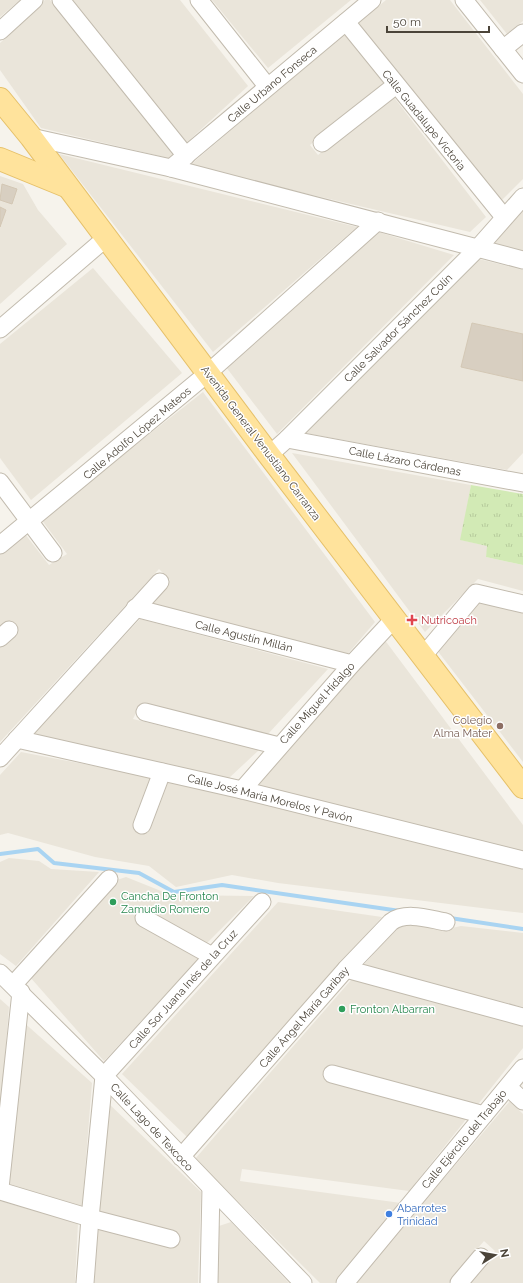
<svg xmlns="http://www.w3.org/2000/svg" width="523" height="1283" font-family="Raleway,sans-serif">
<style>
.residential{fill:#eae5da}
.grass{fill:url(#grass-tufts)}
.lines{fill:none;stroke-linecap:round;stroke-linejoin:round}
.stream{stroke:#a9d4f2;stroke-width:4}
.building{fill:#d8cfc1;stroke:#d3c7b4}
.minor-casing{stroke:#c2bbae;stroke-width:19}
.major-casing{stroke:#e6c16a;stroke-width:24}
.minor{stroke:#fff;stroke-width:17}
.major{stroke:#ffe39c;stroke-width:22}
.health-dot{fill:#e0444e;stroke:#fff;stroke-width:1.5}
.education-dot{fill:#8d6e63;stroke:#fff;stroke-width:1.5}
.leisure-dot{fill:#2e9e5b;stroke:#fff;stroke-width:1.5}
.shop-dot{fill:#3f7fe0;stroke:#fff;stroke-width:1.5}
.labels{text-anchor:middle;stroke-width:3;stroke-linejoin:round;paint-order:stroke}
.street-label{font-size:11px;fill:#4b4439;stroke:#fff}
.health-label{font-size:11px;fill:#be3a42;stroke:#fff;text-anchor:start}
.education-label{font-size:11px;fill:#785e54;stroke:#fff;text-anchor:end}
.leisure-label{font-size:11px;fill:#27864d;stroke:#fff;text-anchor:start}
.shop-label{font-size:11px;fill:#366cbe;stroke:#fff;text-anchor:start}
</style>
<defs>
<pattern id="grass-tufts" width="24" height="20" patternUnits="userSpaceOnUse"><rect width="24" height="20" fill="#d2eab5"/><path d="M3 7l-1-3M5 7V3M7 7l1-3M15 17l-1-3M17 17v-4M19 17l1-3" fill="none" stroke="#b6ca9c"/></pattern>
</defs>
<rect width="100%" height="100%" fill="#f6f3ec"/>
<g class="residential">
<polygon points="0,0 20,0 0,17"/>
<polygon points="45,0 50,0 174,155 168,158 41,128 0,70 0,43"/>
<polygon points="70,0 180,0 248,86 184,145"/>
<polygon points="212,0 351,0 268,68"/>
<polygon points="386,0 450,0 523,94 523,179 500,202 357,24"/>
<polygon points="480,0 523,0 523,21 507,34"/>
<polygon points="344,34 385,85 310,145 318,155 393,96 486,217 470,232 189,166"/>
<polygon points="59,154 357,227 213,352"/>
<polygon points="0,176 23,184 38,210 67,244 0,304"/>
<polygon points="523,206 523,253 487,244"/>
<polygon points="375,231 454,255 277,434 226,367"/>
<polygon points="475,258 523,270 523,334 472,323 461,366 523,381 523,453 507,470 305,433"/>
<polygon points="93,268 182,373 31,500 0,458 0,344"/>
<polygon points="203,392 375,622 346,656 147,604 170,580 159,569 0,742 0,646 18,631 10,623 0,631 0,554 25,534 49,565 67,554 41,519"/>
<polygon points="292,453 471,485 461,540 488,546 486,557 523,565 523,591 478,579 425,632"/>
<polygon points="476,597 523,609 523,762 433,645"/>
<polygon points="140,619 328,669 268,734 141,703 133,719 259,750 229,778 32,735"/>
<polygon points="384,639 523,825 523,855 258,787 256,779"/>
<polygon points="21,752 162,779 523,866 523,913 278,883 232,875 176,887 149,866 95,857 8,833 0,835 0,775"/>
<polygon points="9,858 39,861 51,869 99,872 16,966 0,954 0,862"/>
<polygon points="126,877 171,895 254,896 203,947 139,911 135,916 202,955 104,1061 30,977 117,880"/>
<polygon points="278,902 382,917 187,1137 122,1074"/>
<polygon points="403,921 424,921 452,928 461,926 523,933 523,1007 361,968"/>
<polygon points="352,979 523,1023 523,1048 409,1191 242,1169 240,1181 401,1203 335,1283 320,1283 195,1159"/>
<polygon points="0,999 9,1007 0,1120"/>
<polygon points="21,1020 92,1083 82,1208 7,1187"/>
<polygon points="510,1101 523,1114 523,1283 469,1283 495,1251 484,1241 449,1283 355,1283"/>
<polygon points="108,1103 201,1192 198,1283 94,1283"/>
<polygon points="0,1201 78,1223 75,1283 0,1283"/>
<polygon points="231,1222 289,1283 215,1283 216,1227"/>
</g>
<polygon class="grass" points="471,485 523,494 523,565 486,557 487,546 460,540"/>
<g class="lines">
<g class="stream">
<polyline points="0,854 38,849 54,863 139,873 174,892 222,885 400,911"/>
<polyline points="450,918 523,929"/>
</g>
</g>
<g class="building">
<polygon points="2,184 17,189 12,204 0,200"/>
<polygon points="0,207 6,210 0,227"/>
<polygon points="472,323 523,334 523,381 461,367"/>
</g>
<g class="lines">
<g class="minor-casing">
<g id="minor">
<polyline points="61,0 186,156"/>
<polyline points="199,0 267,86"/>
<polyline points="464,0 523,74"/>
<polyline points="346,22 504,217"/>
<polyline points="0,31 34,0"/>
<polyline points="503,49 523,33"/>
<polyline points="31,137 171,168 523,260"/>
<polyline points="322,143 396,85"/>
<polyline points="171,168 372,0"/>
<polyline points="0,329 106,238"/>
<polyline points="287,439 523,483"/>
<polyline points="269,455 287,439 477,249 523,197"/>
<polyline points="0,482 53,553"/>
<polyline points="0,545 208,373 378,221"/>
<polyline points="135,608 352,664"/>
<polyline points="0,638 9,630"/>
<polyline points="423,656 476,593 523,604"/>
<polyline points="145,712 279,746"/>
<polyline points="17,739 242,790 523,860"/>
<polyline points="0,758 160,582"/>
<polyline points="242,790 352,664 394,619"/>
<polyline points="142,825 162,772"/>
<polyline points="144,918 212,956"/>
<polyline points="346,969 523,1017"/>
<polyline points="0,973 104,1076 303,1283"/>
<polyline points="13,985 109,879"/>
<polyline points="332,1074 484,1115"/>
<polyline points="508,1087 523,1101"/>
<path d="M181 1157 346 969 391 922C406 911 429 919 446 922"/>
<polyline points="0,1188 21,992"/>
<polyline points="0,1191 90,1218 171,1239"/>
<polyline points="85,1283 90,1218 104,1076 262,902"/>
<polyline points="209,1283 211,1188"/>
<polyline points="345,1283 523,1068"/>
<polyline points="459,1283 481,1257"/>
</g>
</g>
<g class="major-casing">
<g id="major">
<polyline points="0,99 31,137 269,455 523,787"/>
<polyline points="0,159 66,186"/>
</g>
</g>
<use href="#minor" class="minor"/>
<use href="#major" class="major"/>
</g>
<path class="health-dot" d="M410 614h4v4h4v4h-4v4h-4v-4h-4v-4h4z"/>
<circle class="education-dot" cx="500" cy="726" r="4"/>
<g class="leisure-dot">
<circle cx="113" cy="902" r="4"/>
<circle cx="342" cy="1009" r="4"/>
</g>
<circle class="shop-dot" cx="389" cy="1214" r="4"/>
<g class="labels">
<g class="street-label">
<text transform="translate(272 84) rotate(-40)" y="4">Calle Urbano Fonseca</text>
<text transform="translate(424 120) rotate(51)" y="4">Calle Guadalupe Victoria</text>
<text transform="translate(398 328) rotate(-45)" y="4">Calle Salvador Sánchez Colín</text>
<text transform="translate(137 433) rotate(-40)" y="4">Calle Adolfo López Mateos</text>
<text transform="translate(261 443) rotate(53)" y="4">Avenida General Venustiano Carranza</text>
<text transform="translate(405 461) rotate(11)" y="4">Calle Lázaro Cárdenas</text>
<text transform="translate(244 636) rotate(14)" y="4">Calle Agustín Millán</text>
<text transform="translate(317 703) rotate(-48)" y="4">Calle Miguel Hidalgo</text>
<text transform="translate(270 798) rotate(14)" y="4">Calle José María Morelos Y Pavón</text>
<text transform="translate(183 989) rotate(-48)" y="4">Calle Sor Juana Inés de la Cruz</text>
<text transform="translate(304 1017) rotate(-49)" y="4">Calle Ángel María Garibay</text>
<text transform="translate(152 1127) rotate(47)" y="4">Calle Lago de Texcoco</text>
<text transform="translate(464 1139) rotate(-50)" y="4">Calle Ejército del Trabajo</text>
</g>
<g class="health-label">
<text x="421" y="624">Nutricoach</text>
</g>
<g class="education-label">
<text x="492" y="724">Colegio<tspan x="492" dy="13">Alma Mater</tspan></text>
</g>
<g class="leisure-label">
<text x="121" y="900">Cancha De Fronton<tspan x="121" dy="13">Zamudio Romero</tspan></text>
<text x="350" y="1013">Fronton Albarran</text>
</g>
<g class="shop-label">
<text x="397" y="1212">Abarrotes<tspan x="397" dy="13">Trinidad</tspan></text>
</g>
</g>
<g transform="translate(495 1255) rotate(79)" stroke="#ffffff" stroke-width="3" paint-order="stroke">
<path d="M0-3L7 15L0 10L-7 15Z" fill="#4b4439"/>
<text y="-6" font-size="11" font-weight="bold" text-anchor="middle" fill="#4b4439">N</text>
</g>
<path d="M387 26v6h102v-6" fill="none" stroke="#4b4439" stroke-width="2"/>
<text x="393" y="26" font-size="12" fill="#4b4439" stroke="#ffffff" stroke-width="3" paint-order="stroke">50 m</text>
</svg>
